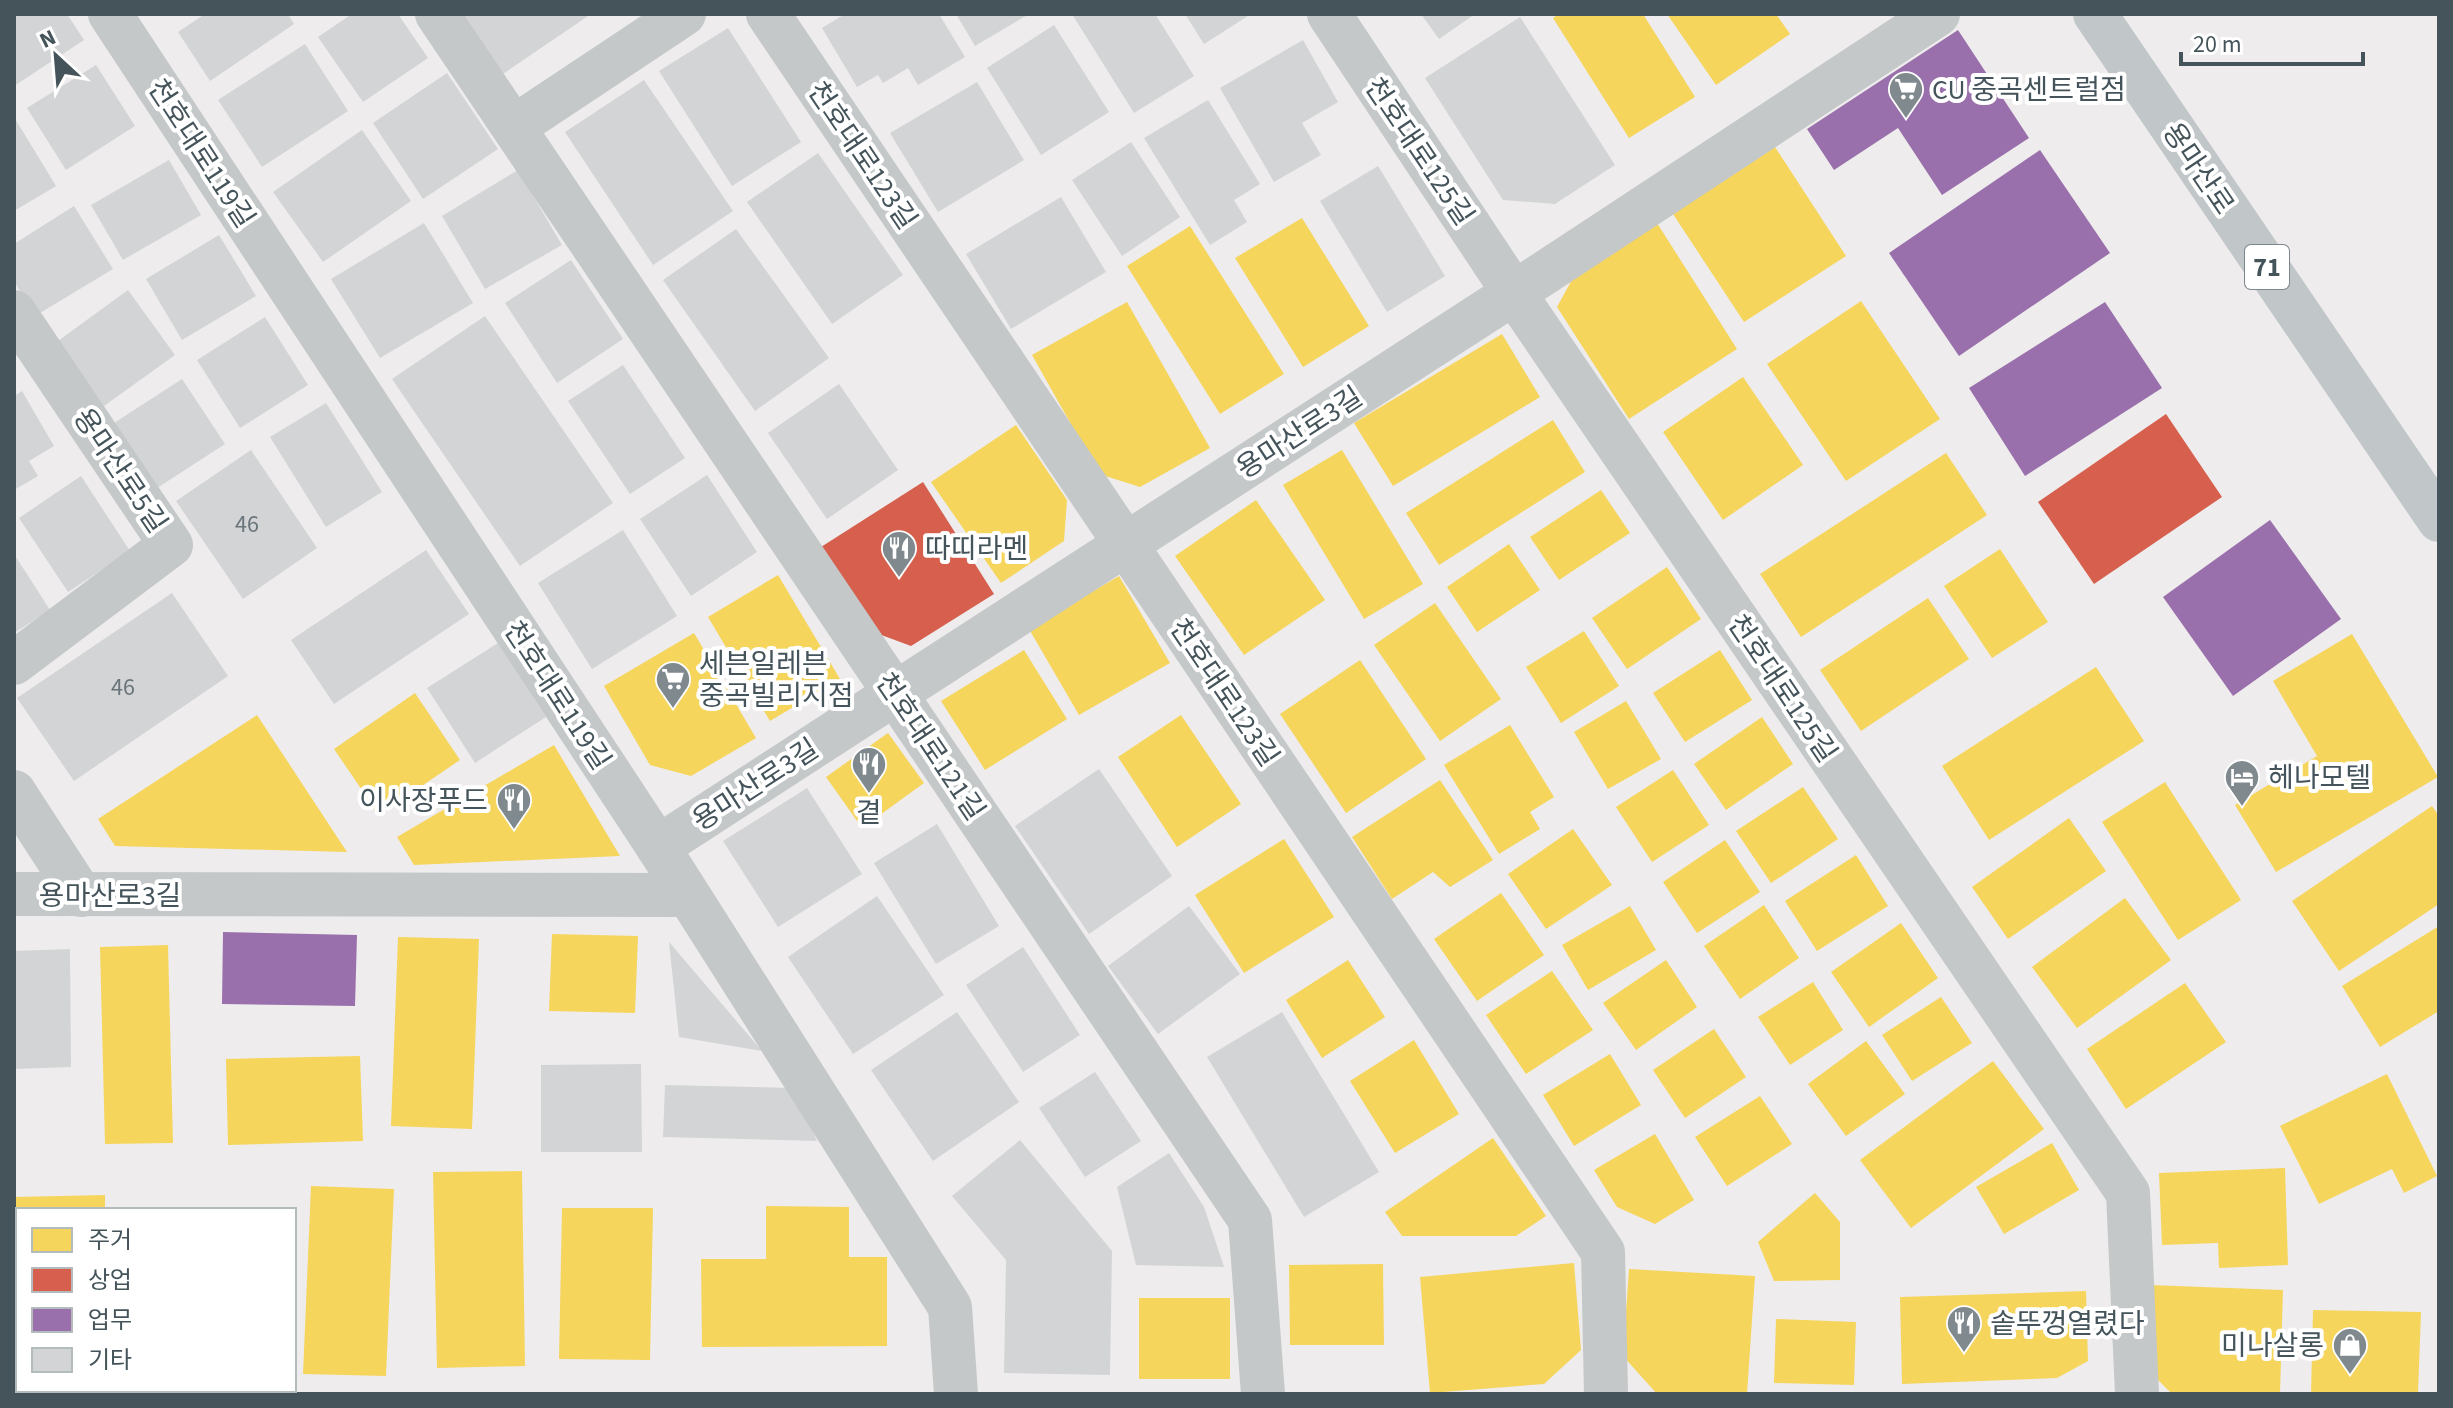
<svg xmlns="http://www.w3.org/2000/svg" width="2453" height="1408" font-family="'Source Sans 3','Noto Sans KR',sans-serif">
<style>
.homes{fill:#f6d55c}
.shops{fill:#d6604d}
.offices{fill:#9970ab}
.building{fill:#d3d4d6}
.lines{fill:none;stroke-linecap:round;stroke-linejoin:round}
.minor{stroke:#c4c8c9;stroke-width:44}
.major{stroke:#c1c7c9;stroke-width:44}
.labels{text-anchor:middle;stroke-width:8;stroke-linejoin:round;paint-order:stroke}
.number-label{font-size:24px;fill:#69757a}
.shield{fill:#fff;stroke:#7c878c;stroke-width:2}
.shield-label{font-size:26px;font-weight:bold;fill:#44545a}
.poi-label{font-size:28px;fill:#44545a;stroke:#fff;text-anchor:start}
.street-label{font-size:28px;fill:#44545a;stroke:#fff}
</style>
<rect width="100%" height="100%" fill="#eeeced"/>
<g class="homes">
<polygon points="1559,14 1643,14 1695,97 1629,138 1553,18"/>
<polygon points="1667,14 1776,14 1790,34 1716,85"/>
<polygon points="1775,147 1846,256 1744,322 1673,214"/>
<polygon points="1302,218 1369,326 1303,367 1235,258"/>
<polygon points="1657,223 1737,349 1629,419 1557,307 1574,276"/>
<polygon points="1190,226 1284,374 1220,414 1127,266"/>
<polygon points="1861,301 1940,419 1846,481 1767,364"/>
<polygon points="1127,302 1210,448 1140,487 1099,474 1032,355"/>
<polygon points="1502,334 1540,397 1393,486 1354,423"/>
<polygon points="1743,377 1803,465 1723,520 1663,432"/>
<polygon points="1553,420 1585,472 1439,565 1406,513"/>
<polygon points="1016,425 1067,500 1064,541 1001,583 931,482"/>
<polygon points="1342,450 1423,584 1364,619 1283,485"/>
<polygon points="1946,453 1987,515 1801,637 1760,574"/>
<polygon points="1601,490 1630,533 1559,580 1530,537"/>
<polygon points="1256,500 1325,600 1244,655 1175,556"/>
<polygon points="1509,544 1540,590 1477,632 1447,587"/>
<polygon points="2000,549 2048,622 1992,658 1944,586"/>
<polygon points="1667,567 1701,619 1627,669 1592,618"/>
<polygon points="778,575 840,679 770,721 708,617"/>
<polygon points="1119,576 1170,663 1079,715 1029,629"/>
<polygon points="1928,598 1969,659 1861,731 1820,670"/>
<polygon points="1435,603 1501,699 1440,741 1374,645"/>
<polygon points="1584,631 1619,686 1561,723 1526,667"/>
<polygon points="694,633 756,738 691,776 650,765 604,686"/>
<polygon points="2352,634 2438,777 2276,872 2235,805 2317,756 2273,681"/>
<polygon points="1024,650 1067,719 985,770 941,701"/>
<polygon points="1720,650 1752,700 1685,742 1653,693"/>
<polygon points="1360,660 1426,759 1346,813 1280,714"/>
<polygon points="2096,667 2144,741 1989,840 1942,766"/>
<polygon points="415,693 460,760 379,815 334,749"/>
<polygon points="1626,701 1661,759 1608,789 1574,732"/>
<polygon points="257,715 347,852 115,846 98,819"/>
<polygon points="1181,715 1241,804 1177,847 1118,757"/>
<polygon points="1762,717 1793,764 1726,810 1694,764"/>
<polygon points="1510,725 1554,797 1530,812 1540,829 1499,854 1444,765"/>
<polygon points="888,733 924,783 862,828 826,777"/>
<polygon points="554,745 620,856 414,865 397,837"/>
<polygon points="1673,770 1709,825 1652,862 1616,807"/>
<polygon points="1440,780 1493,860 1450,887 1433,872 1392,899 1352,837"/>
<polygon points="2165,782 2241,900 2178,940 2102,822"/>
<polygon points="1803,787 1838,839 1771,883 1736,831"/>
<polygon points="2432,806 2439,816 2439,904 2339,971 2292,901"/>
<polygon points="2069,818 2106,871 2008,939 1972,887"/>
<polygon points="1573,829 1612,885 1546,929 1508,874"/>
<polygon points="1284,839 1334,917 1244,973 1195,895"/>
<polygon points="1725,840 1760,892 1697,933 1663,882"/>
<polygon points="1856,855 1888,906 1817,951 1785,901"/>
<polygon points="1501,893 1544,955 1477,1001 1434,939"/>
<polygon points="2125,898 2171,960 2077,1028 2032,967"/>
<polygon points="1764,905 1799,958 1740,999 1704,946"/>
<polygon points="1630,906 1656,950 1588,990 1562,945"/>
<polygon points="1901,923 1938,978 1869,1027 1831,972"/>
<polygon points="2439,926 2439,1011 2380,1047 2342,986"/>
<polygon points="552,934 638,936 635,1013 549,1011"/>
<polygon points="398,937 479,939 472,1129 391,1126"/>
<polygon points="168,945 173,1143 105,1144 100,947"/>
<polygon points="1348,960 1385,1017 1322,1058 1286,1000"/>
<polygon points="1666,960 1697,1007 1636,1050 1603,1003"/>
<polygon points="1552,971 1593,1030 1526,1074 1486,1015"/>
<polygon points="1813,982 1843,1030 1790,1065 1758,1017"/>
<polygon points="2185,983 2226,1042 2126,1109 2087,1049"/>
<polygon points="1941,997 1972,1043 1912,1081 1882,1035"/>
<polygon points="1714,1029 1746,1077 1685,1118 1653,1070"/>
<polygon points="1414,1040 1459,1114 1395,1153 1350,1081"/>
<polygon points="1866,1041 1905,1094 1846,1136 1808,1084"/>
<polygon points="1610,1054 1641,1105 1574,1146 1543,1095"/>
<polygon points="360,1056 363,1141 228,1145 226,1059"/>
<polygon points="1993,1061 2044,1129 1911,1228 1860,1160"/>
<polygon points="2387,1074 2437,1176 2404,1193 2392,1169 2319,1204 2280,1126"/>
<polygon points="1760,1096 1792,1144 1727,1186 1695,1137"/>
<polygon points="1655,1134 1694,1200 1655,1224 1617,1207 1594,1170"/>
<polygon points="1493,1138 1546,1216 1516,1236 1402,1236 1385,1212"/>
<polygon points="2052,1143 2079,1190 2004,1234 1976,1187"/>
<polygon points="2285,1168 2288,1265 2219,1268 2218,1243 2162,1245 2159,1173"/>
<polygon points="522,1171 525,1366 437,1368 433,1172"/>
<polygon points="311,1186 394,1189 386,1376 303,1374"/>
<polygon points="1815,1193 1840,1222 1840,1280 1774,1281 1758,1242"/>
<polygon points="105,1195 105,1210 18,1210 18,1289 15,1289 14,1197"/>
<polygon points="766,1206 849,1207 849,1257 887,1257 887,1346 702,1347 701,1259 766,1259"/>
<polygon points="562,1208 653,1208 650,1360 559,1359"/>
<polygon points="1574,1263 1581,1350 1544,1384 1430,1393 1420,1277"/>
<polygon points="1383,1264 1384,1345 1290,1345 1289,1265"/>
<polygon points="1629,1269 1755,1276 1747,1394 1657,1394 1623,1356"/>
<polygon points="2149,1285 2283,1290 2280,1394 2172,1394 2146,1368"/>
<polygon points="2086,1291 2088,1361 2057,1378 1902,1384 1900,1297"/>
<rect x="1139" y="1298" width="91" height="81"/>
<polygon points="2313,1310 2421,1312 2418,1394 2311,1394"/>
<polygon points="1776,1319 1856,1322 1854,1385 1774,1383"/>
</g>
<g class="shops">
<polygon points="2166,414 2222,497 2094,584 2038,502"/>
<polygon points="923,482 994,594 911,646 876,633 821,547"/>
</g>
<g class="offices">
<polygon points="1958,30 2029,138 1942,195 1898,128 1834,170 1807,129"/>
<polygon points="2040,150 2110,253 1959,356 1889,253"/>
<polygon points="2105,302 2162,388 2025,476 1969,388"/>
<polygon points="2270,520 2341,619 2233,696 2163,597"/>
<polygon points="223,932 357,935 355,1006 222,1004"/>
</g>
<g class="building">
<polygon points="14,14 67,14 84,40 14,86"/>
<polygon points="205,14 288,14 294,24 210,81 178,32"/>
<polygon points="352,14 398,14 428,58 363,102 318,37"/>
<polygon points="461,14 591,14 503,74"/>
<polygon points="845,14 939,14 965,57 918,85 908,68 883,83 878,75 857,87 822,28"/>
<polygon points="956,14 1029,14 975,46"/>
<polygon points="1072,14 1155,14 1194,76 1134,113"/>
<polygon points="1185,14 1251,14 1204,44"/>
<polygon points="1421,14 1475,14 1439,39"/>
<polygon points="1520,17 1615,165 1555,204 1503,200 1425,78"/>
<polygon points="1054,25 1109,112 1041,155 987,68"/>
<polygon points="728,28 801,142 732,186 659,71"/>
<polygon points="1303,40 1338,102 1302,123 1321,155 1274,182 1220,88"/>
<polygon points="305,44 348,111 262,167 218,100"/>
<polygon points="96,65 135,126 66,170 27,108"/>
<polygon points="447,73 498,149 423,199 373,123"/>
<polygon points="644,80 733,211 653,265 565,132"/>
<polygon points="977,82 1024,160 938,212 890,133"/>
<polygon points="1208,100 1260,184 1234,200 1247,222 1210,245 1144,138"/>
<polygon points="14,117 56,186 14,211"/>
<polygon points="362,130 411,201 323,262 273,192"/>
<polygon points="1131,142 1180,217 1122,256 1072,180"/>
<polygon points="818,153 903,275 832,324 747,202"/>
<polygon points="169,160 201,215 123,260 91,205"/>
<polygon points="1378,166 1445,276 1387,312 1320,201"/>
<polygon points="518,170 562,245 485,289 442,216"/>
<polygon points="1061,197 1106,272 1011,329 966,254"/>
<polygon points="74,206 113,269 35,316 14,281 14,244"/>
<polygon points="424,223 473,303 380,358 331,279"/>
<polygon points="736,229 829,358 755,411 663,280"/>
<polygon points="219,235 256,296 182,340 146,279"/>
<polygon points="571,260 623,339 557,383 505,303"/>
<polygon points="128,290 175,355 104,406 58,341"/>
<polygon points="485,316 613,503 520,566 392,379"/>
<polygon points="265,317 308,385 240,428 197,360"/>
<polygon points="623,365 685,458 630,494 568,401"/>
<polygon points="182,379 225,444 154,490 111,425"/>
<polygon points="839,384 898,470 827,519 768,433"/>
<polygon points="22,391 54,446 29,461 38,476 14,490 14,396"/>
<polygon points="326,403 382,492 326,527 270,437"/>
<polygon points="251,450 317,548 243,599 176,501"/>
<polygon points="707,475 757,552 691,596 640,519"/>
<polygon points="81,476 130,551 68,592 19,518"/>
<polygon points="623,530 677,616 592,669 538,583"/>
<polygon points="426,550 469,614 334,704 291,640"/>
<polygon points="14,554 50,610 14,633"/>
<polygon points="172,593 228,676 74,781 17,698"/>
<polygon points="498,643 546,717 475,763 427,688"/>
<polygon points="1099,769 1172,876 1089,934 1015,826"/>
<polygon points="807,788 862,874 778,927 723,841"/>
<polygon points="937,824 999,926 936,964 874,863"/>
<polygon points="877,896 944,995 853,1054 788,957"/>
<polygon points="1189,906 1240,974 1158,1034 1108,966"/>
<polygon points="669,942 762,1051 679,1037"/>
<polygon points="1023,947 1080,1035 1023,1072 966,985"/>
<polygon points="70,949 71,1067 14,1069 14,951"/>
<polygon points="957,1012 1019,1102 933,1161 871,1070"/>
<polygon points="1282,1012 1379,1172 1304,1217 1207,1057"/>
<polygon points="641,1064 642,1152 541,1152 541,1065"/>
<polygon points="1095,1072 1141,1141 1085,1177 1039,1108"/>
<polygon points="665,1085 793,1088 817,1141 663,1137"/>
<polygon points="1020,1140 1112,1251 1110,1375 1004,1373 1006,1260 952,1196"/>
<polygon points="1169,1153 1204,1207 1224,1267 1136,1265 1117,1187"/>
</g>
<g class="lines">
<g class="minor">
<polyline points="110,14 658,847 950,1307 956,1394"/>
<polyline points="437,14 1250,1220 1263,1394"/>
<polyline points="768,14 1603,1252 1606,1394"/>
<polyline points="1329,14 1514,293 2128,1193 2137,1394"/>
<polyline points="514,127 684,14"/>
<polyline points="14,312 171,545 14,663"/>
<polyline points="14,792 81,895"/>
<polyline points="658,847 1514,293 1938,14"/>
<polyline points="14,894 687,895"/>
</g>
<polyline class="major" points="2095,14 2439,520"/>
</g>
<defs>
<g id="supermarket-pin" transform="scale(1.8)"><path d="M0 17L-7.5 6A9.5 9.5 0 1 1 7.5 6Z" fill="#80898d" stroke="#fff"/><path d="M-6-5.5h2.5l.6 2H6L4.5 2H-2.5L-4.4-4H-6ZM-1.5 3.2a1.3 1.3 0 1 0 .1 0ZM3 3.2a1.3 1.3 0 1 0 .1 0Z" fill="#fff"/></g>
<g id="restaurant-pin" transform="scale(1.8)"><path d="M0 17L-7.5 6A9.5 9.5 0 1 1 7.5 6Z" fill="#80898d" stroke="#fff"/><path d="M-5-6h1v4h1v-4h1v4h1v-4h1v5L-1.5 .5V6h-2V.5L-5-1ZM5-6V6H3V1.5H1.5Q1.5-4 5-6Z" fill="#fff"/></g>
<g id="hotel-pin" transform="scale(1.8)"><path d="M0 17L-7.5 6A9.5 9.5 0 1 1 7.5 6Z" fill="#80898d" stroke="#fff"/><path d="M-6-4.5h1.5V1H6V5H4.5V3h-9V5H-6ZM-4 0a1.8 1.8 0 1 1 3.6 0ZM.5 0V-2.5h3Q6-2.5 6 0Z" fill="#fff"/></g>
<g id="shop-pin" transform="scale(1.8)"><path d="M0 17L-7.5 6A9.5 9.5 0 1 1 7.5 6Z" fill="#80898d" stroke="#fff"/><path d="M-5-2.5h2.3a2.7 3.5 0 0 1 5.4 0H5L5.5 6h-11ZM-1.5-2.5h3a1.5 2.3 0 0 0-3 0Z" fill="#fff"/></g>
</defs>
<g fill-rule="evenodd">
<use href="#supermarket-pin" x="1906" y="89"/>
<use href="#restaurant-pin" x="899" y="548"/>
<use href="#supermarket-pin" x="673" y="679"/>
<use href="#restaurant-pin" x="869" y="764"/>
<use href="#hotel-pin" x="2242" y="777"/>
<use href="#restaurant-pin" x="514" y="800"/>
<use href="#restaurant-pin" x="1964" y="1323"/>
<use href="#shop-pin" x="2350" y="1345"/>
</g>
<g class="labels">
<g class="number-label">
<text x="247" y="532">46</text>
<text x="123" y="695">46</text>
</g>
<rect class="shield" x="2245" y="245" width="44" height="44" rx="6"/>
<g class="shield-label">
<text x="2267" y="276">71</text>
</g>
<g class="poi-label">
<text x="1932" y="99">CU 중곡센트럴점</text>
<text x="925" y="558">따띠라멘</text>
<text x="699" y="673">세븐일레븐<tspan x="699" dy="32">중곡빌리지점</tspan></text>
<text x="2268" y="787">헤나모텔</text>
<text x="488" y="810" text-anchor="end">이사장푸드</text>
<text x="869" y="822" text-anchor="middle">곁</text>
<text x="1990" y="1333">솥뚜껑열렸다</text>
<text x="2324" y="1355" text-anchor="end">미나살롱</text>
</g>
<g class="street-label">
<text transform="translate(1420 151) rotate(56)" y="10">천호대로125길</text>
<text transform="translate(202 153) rotate(57)" y="10">천호대로119길</text>
<text transform="translate(863 155) rotate(56)" y="10">천호대로123길</text>
<text transform="translate(2199 168) rotate(56)" y="10">용마산로</text>
<text transform="translate(1299 432) rotate(-33)" y="10">용마산로3길</text>
<text transform="translate(121 470) rotate(56)" y="10">용마산로5길</text>
<text transform="translate(1783 688) rotate(56)" y="10">천호대로125길</text>
<text transform="translate(1225 692) rotate(56)" y="10">천호대로123길</text>
<text transform="translate(558 695) rotate(57)" y="10">천호대로119길</text>
<text transform="translate(931 746) rotate(56)" y="10">천호대로121길</text>
<text transform="translate(755 784) rotate(-33)" y="10">용마산로3길</text>
<text x="110" y="905">용마산로3길</text>
</g>
</g>
<rect width="2453" height="1408" fill="none" stroke="#44545a" stroke-width="32"/>
<rect x="16" y="1208" width="280" height="184" fill="#ffffff" stroke="#b4bbbd" stroke-width="2"/>
<rect x="32" y="1228" width="40" height="24" fill="#f6d55c" stroke="#b4bbbd" stroke-width="2"/>
<text x="88" y="1248" font-size="24" fill="#44545a">주거</text>
<rect x="32" y="1268" width="40" height="24" fill="#d6604d" stroke="#b4bbbd" stroke-width="2"/>
<text x="88" y="1288" font-size="24" fill="#44545a">상업</text>
<rect x="32" y="1308" width="40" height="24" fill="#9970ab" stroke="#b4bbbd" stroke-width="2"/>
<text x="88" y="1328" font-size="24" fill="#44545a">업무</text>
<rect x="32" y="1348" width="40" height="24" fill="#d3d4d6" stroke="#b4bbbd" stroke-width="2"/>
<text x="88" y="1368" font-size="24" fill="#44545a">기타</text>
<g transform="translate(56 56) rotate(334)" stroke="#ffffff" stroke-width="6" paint-order="stroke">
<path d="M0-6L14 30L0 20L-14 30Z" fill="#44545a"/>
<text y="-12" font-size="22" font-weight="bold" text-anchor="middle" fill="#44545a">N</text>
</g>
<path d="M2181 52v12h182v-12" fill="none" stroke="#44545a" stroke-width="4"/>
<text x="2193" y="52" font-size="24" fill="#44545a" stroke="#ffffff" stroke-width="6" paint-order="stroke">20 m</text>
</svg>
